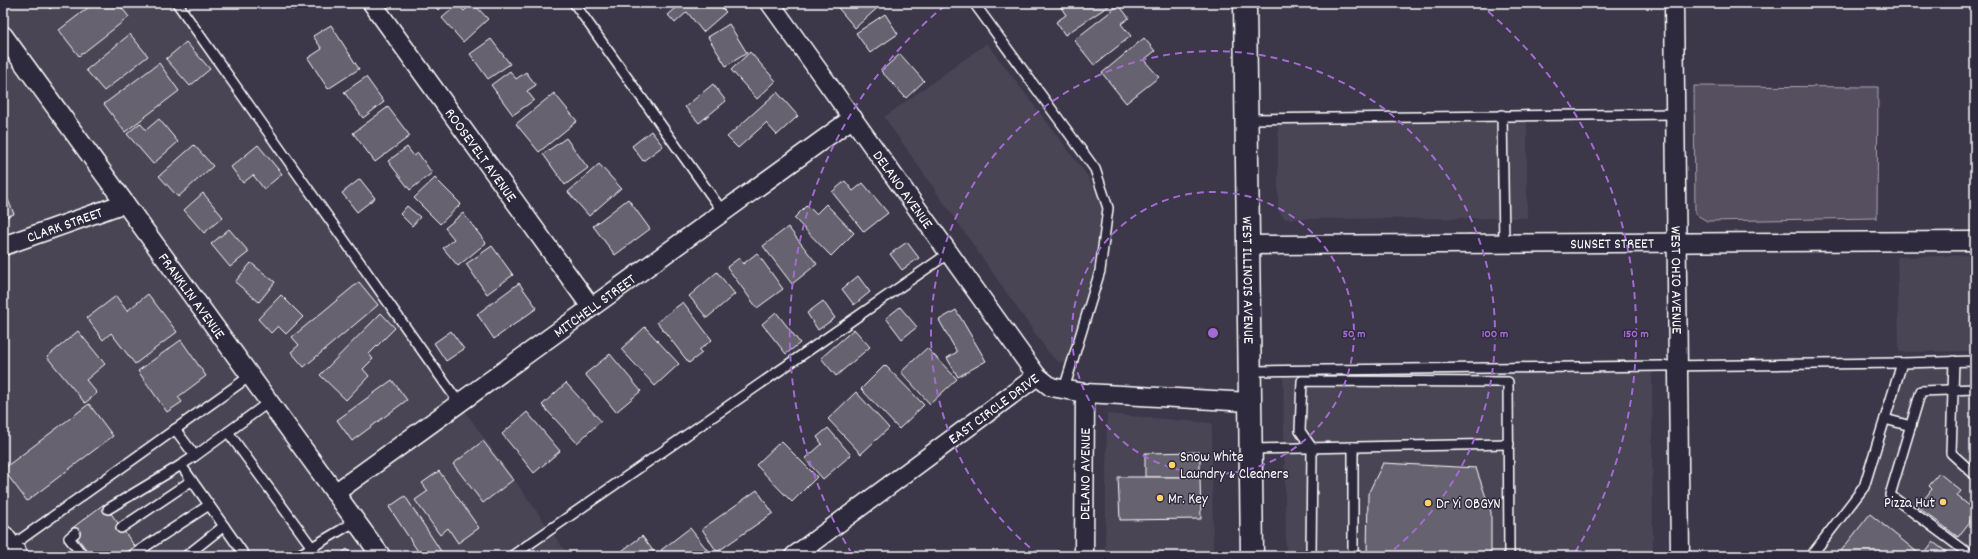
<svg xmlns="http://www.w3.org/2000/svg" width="1978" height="559" font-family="Dekko,sans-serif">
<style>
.built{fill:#494455}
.green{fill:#555060;stroke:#aaa8b0}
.building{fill:#666270;stroke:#fff}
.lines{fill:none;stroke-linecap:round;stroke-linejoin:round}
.lane-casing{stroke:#fff;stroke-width:12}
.street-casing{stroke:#fff;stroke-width:21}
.secondary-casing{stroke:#fff;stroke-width:25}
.primary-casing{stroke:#fff;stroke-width:25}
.lane{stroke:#2f2a3d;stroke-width:9}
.street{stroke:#2f2a3d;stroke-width:18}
.secondary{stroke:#2f2a3d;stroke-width:22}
.primary{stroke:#2f2a3d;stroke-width:22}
.ring{fill:none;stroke:#a36bd2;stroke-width:2;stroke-dasharray:7 5}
.poi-dot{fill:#ffd166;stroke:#2f2a3d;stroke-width:1.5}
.labels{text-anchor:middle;stroke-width:3;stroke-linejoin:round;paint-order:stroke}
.street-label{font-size:15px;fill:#fff;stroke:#2f2a3d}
.poi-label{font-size:15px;fill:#fff;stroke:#2f2a3d;text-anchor:start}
.centre{fill:#a36bd2;stroke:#2f2a3d;stroke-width:2}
.ring-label{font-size:12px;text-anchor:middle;font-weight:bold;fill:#a36bd2;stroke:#2f2a3d;stroke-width:3;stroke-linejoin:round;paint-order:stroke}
</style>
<rect width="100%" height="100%" fill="#3c3749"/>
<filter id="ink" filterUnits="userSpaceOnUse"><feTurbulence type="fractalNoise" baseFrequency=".025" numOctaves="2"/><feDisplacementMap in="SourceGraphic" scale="8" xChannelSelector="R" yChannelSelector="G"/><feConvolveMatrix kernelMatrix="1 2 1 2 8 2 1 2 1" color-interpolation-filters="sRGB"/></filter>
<g filter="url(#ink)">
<g class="built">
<polygon points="3,3 172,3 569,556 3,556"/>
<polygon points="987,43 1087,175 1105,209 1104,230 1067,364 1057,361 1048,352 884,117"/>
<polygon points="1278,120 1527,121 1527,218 1285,219 1278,210"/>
<polygon points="1975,255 1975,351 1899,352 1897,257"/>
<polygon points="1975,361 1975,556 1808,556 1863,491 1896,365"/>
<polygon points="1652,370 1653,556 1286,556 1283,372"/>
<polygon points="1107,414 1212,423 1213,556 1105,556"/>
</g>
<polygon class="green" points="1694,86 1878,87 1877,218 1707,221 1695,214"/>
<g class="building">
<polygon points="46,3 57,3 50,9"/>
<polygon points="94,3 118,3 129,17 79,56 59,30"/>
<polygon points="287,3 302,3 292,10"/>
<polygon points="433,3 446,3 438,10"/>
<polygon points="473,3 488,19 463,42 442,18 458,4 464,11"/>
<polygon points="682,3 717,3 726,12 703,32 687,12 675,23 668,15"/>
<polygon points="834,3 883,3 855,28"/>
<polygon points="1058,3 1113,3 1065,35 1056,22 1066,15"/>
<polygon points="1119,5 1129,18 1121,24 1131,36 1094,65 1074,40"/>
<polygon points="885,14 898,34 870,53 856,33"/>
<polygon points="729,24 747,53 726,66 708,37"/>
<polygon points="331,25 359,69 328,89 308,58 322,49 313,36"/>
<polygon points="130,34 148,56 104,91 86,70"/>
<polygon points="1144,38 1155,51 1144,60 1159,77 1126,103 1102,73"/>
<polygon points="491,39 510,64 488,79 470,54"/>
<polygon points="186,42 210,69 190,86 166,59"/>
<polygon points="750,52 776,81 757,99 731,70"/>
<polygon points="900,54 924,81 906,98 881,71"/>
<polygon points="159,63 179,91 125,132 104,104"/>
<polygon points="510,71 516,79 526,72 536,85 527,91 534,100 513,115 491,85"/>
<polygon points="366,77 384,102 363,118 344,92"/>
<polygon points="713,84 726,101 699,123 685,107"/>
<polygon points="777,92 798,116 777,135 766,123 738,148 727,137"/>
<polygon points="554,93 577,121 539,152 516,124"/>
<polygon points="388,107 410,136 375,162 353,133"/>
<polygon points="159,119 178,142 153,164 127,134 140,123 146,130"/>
<polygon points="651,131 663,146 643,161 632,146"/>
<polygon points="566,138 588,168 565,185 543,154"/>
<polygon points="194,145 213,166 178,197 159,176"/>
<polygon points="258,145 282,174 264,189 253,175 243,183 231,167"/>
<polygon points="407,147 414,156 418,153 432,173 410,190 388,161"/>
<polygon points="599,164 621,188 589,216 568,192"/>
<polygon points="435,178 461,204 440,224 414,198"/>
<polygon points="360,179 375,198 357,212 342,193"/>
<polygon points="845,181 853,191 863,183 888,213 864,232 832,192"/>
<polygon points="3,188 14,214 3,218"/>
<polygon points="203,193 223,217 204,233 184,210"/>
<polygon points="628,199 650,229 615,255 593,226"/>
<polygon points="826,204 854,233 831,256 794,218 807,205 816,214"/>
<polygon points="407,206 420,217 412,226 400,214"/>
<polygon points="463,213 486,243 458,266 443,248 454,239 445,228"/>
<polygon points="788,227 817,264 792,284 763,246"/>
<polygon points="229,229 249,252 230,267 211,244"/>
<polygon points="907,242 919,258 902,270 890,254"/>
<polygon points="492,246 513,275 487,294 466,264"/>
<polygon points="757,253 783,289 757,308 727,267 739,258 743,264"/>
<polygon points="251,263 275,282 259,302 235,282"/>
<polygon points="717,272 735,294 707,318 689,296"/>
<polygon points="858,276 870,292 854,305 842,289"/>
<polygon points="359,282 378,305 304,367 291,352 299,345 292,337"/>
<polygon points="519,283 537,308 494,339 477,314"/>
<polygon points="148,294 177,332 135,364 111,333 103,340 87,318 116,296 127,311"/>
<polygon points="281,295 303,317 286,334 278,326 271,333 258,319"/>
<polygon points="823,301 835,318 818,330 807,313"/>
<polygon points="683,302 712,340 699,350 702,353 689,363 657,322"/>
<polygon points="900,307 917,327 902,339 886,318"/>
<polygon points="956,310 986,361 958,377 947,358 957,352 939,320"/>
<polygon points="776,312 800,343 786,354 762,324"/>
<polygon points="381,313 395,328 369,354 373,359 363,369 369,376 346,400 320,375"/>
<polygon points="645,327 679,364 655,386 621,349"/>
<polygon points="854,329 870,347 836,376 821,358"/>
<polygon points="78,331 105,364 86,380 97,393 85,403 47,357"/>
<polygon points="451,331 464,349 446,361 434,343"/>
<polygon points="181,340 206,376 178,397 182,402 167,412 138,371"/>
<polygon points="927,348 957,379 930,404 901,372"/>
<polygon points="610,354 641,391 616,412 585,374"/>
<polygon points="885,365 924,405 899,429 861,389"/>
<polygon points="392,380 407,400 352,441 337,420"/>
<polygon points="566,383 601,421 577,443 542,405"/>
<polygon points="856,392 889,428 861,454 828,419"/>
<polygon points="89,404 113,436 27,501 3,469"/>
<polygon points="527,412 560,451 534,473 502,434"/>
<polygon points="828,428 851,455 823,479 805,459 822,444 817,437"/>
<polygon points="483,441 513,480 483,503 453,464"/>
<polygon points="781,441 817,477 792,502 756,465"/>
<polygon points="1200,452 1200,477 1145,477 1145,453"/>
<polygon points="1383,463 1476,468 1491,512 1491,556 1367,556 1368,494"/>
<polygon points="439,471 479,528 458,543 448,528 440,535 415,500 428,491 422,483"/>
<polygon points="1939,473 1961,491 1957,496 1975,510 1975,515 1958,537 1918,507 1932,489 1929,486"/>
<polygon points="1118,477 1200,477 1201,519 1120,520"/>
<polygon points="757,490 773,513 717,552 702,529"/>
<polygon points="405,496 444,556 421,556 389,507"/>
<polygon points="104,504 142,556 91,556 71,529"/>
<polygon points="1870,514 1922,556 1933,542 1952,556 1837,556"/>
<polygon points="690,528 712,556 666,556 661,550"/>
<polygon points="642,536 657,556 615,556"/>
<polygon points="347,549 352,556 338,556"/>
<polygon points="330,550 334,556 322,556"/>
</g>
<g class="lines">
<g class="lane-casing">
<g id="lane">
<polyline points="177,3 459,403"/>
<polyline points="574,3 723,212"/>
<polyline points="974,3 1095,169 1108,208 1100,271 1064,389"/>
<polyline points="1502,115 1504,243"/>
<polyline points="1247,119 1675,114"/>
<polyline points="1954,361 1951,453 1975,475"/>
<polyline points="1249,371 1902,363"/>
<polyline points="1885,419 1911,426"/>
<polyline points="175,429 195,456 269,402"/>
<polyline points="228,432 311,546"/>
<polyline points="1353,447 1353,556"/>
<polyline points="1251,449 1509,444"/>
<polyline points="195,456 181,465 245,556"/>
<polyline points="108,509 181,465"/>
<polyline points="121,528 191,481"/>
<polyline points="75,533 69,538 83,556"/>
<polyline points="10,547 250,376"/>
<polyline points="131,556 209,505"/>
<polyline points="186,556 224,526"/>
<polyline points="297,556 356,521"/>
<polyline points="512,556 949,253"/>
<polyline points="1311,556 1312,448 1300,431 1302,381 1508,382 1509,556"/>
<polyline points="1811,556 1864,487 1902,363 1975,361"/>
<polyline points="1972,556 1890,495 1921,391 1975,389"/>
</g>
</g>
<g class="street-casing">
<g id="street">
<path id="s1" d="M372 3 591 307"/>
<path id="s2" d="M770 3 1037 376"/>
<path id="s3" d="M1674 3 1680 556"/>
<path id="s4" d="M3 35 381 556"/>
<path id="s5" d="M1248 245 1975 241"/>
<path id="s6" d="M3 246 125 203"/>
<path id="s7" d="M335 493 853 118"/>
<path id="s8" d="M794 556 1037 376 1051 387 1085 393 1250 402"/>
<path id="s9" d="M1084 556 1085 393"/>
</g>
</g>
<g class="secondary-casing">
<g id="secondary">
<path id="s10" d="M1245 3 1252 556"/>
</g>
</g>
<g class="primary-casing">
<polyline id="primary" points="3,537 17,556"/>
</g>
<use href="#lane" class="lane"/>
<use href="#street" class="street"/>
<use href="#secondary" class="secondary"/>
<use href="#primary" class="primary"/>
</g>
</g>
<g class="ring">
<circle cx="1213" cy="333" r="141"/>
<path d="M1039 555A282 282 0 1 1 1387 555"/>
<path d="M852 554A423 423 0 0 1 947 4M1479 4A423 423 0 0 1 1574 554"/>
</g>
<g class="poi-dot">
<circle cx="1172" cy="465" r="4"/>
<circle cx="1160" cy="498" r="4"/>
<circle cx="1943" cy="502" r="4"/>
<circle cx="1428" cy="503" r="4"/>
</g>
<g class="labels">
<g class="street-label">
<text dy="5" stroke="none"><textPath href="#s1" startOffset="187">ROOSEVELT AVENUE</textPath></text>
<text dy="5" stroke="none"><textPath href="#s2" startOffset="229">DELANO AVENUE</textPath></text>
<text dy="5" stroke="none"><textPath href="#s6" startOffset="65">CLARK STREET</textPath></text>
<text dy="5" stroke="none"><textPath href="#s5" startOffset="364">SUNSET STREET</textPath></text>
<text dy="5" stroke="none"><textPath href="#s10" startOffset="277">WEST ILLINOIS AVENUE</textPath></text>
<text dy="5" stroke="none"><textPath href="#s3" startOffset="277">WEST OHIO AVENUE</textPath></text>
<text dy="5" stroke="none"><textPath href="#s4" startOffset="322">FRANKLIN AVENUE</textPath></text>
<text dy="5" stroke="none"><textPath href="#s7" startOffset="320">MITCHELL STREET</textPath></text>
<text dy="5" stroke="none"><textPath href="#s8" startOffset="248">EAST CIRCLE DRIVE</textPath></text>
<text dy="5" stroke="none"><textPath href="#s9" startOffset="82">DELANO AVENUE</textPath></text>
</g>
<g class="poi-label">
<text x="1180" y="461">Snow White<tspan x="1180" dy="17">Laundry &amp; Cleaners</tspan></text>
<text x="1168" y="503">Mr. Key</text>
<text x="1935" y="507" text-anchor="end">Pizza Hut</text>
<text x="1436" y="508">Dr Yi OBGYN</text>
</g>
</g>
<circle cx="1213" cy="333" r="6" class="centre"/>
<g class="ring-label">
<text x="1354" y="337">50 m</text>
<text x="1495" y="337">100 m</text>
<text x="1636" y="337">150 m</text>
</g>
<rect width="1978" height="559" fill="none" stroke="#2f2a3d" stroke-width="16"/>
<rect x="8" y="8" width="1962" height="543" fill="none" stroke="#fff" stroke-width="1.5" filter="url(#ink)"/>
</svg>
